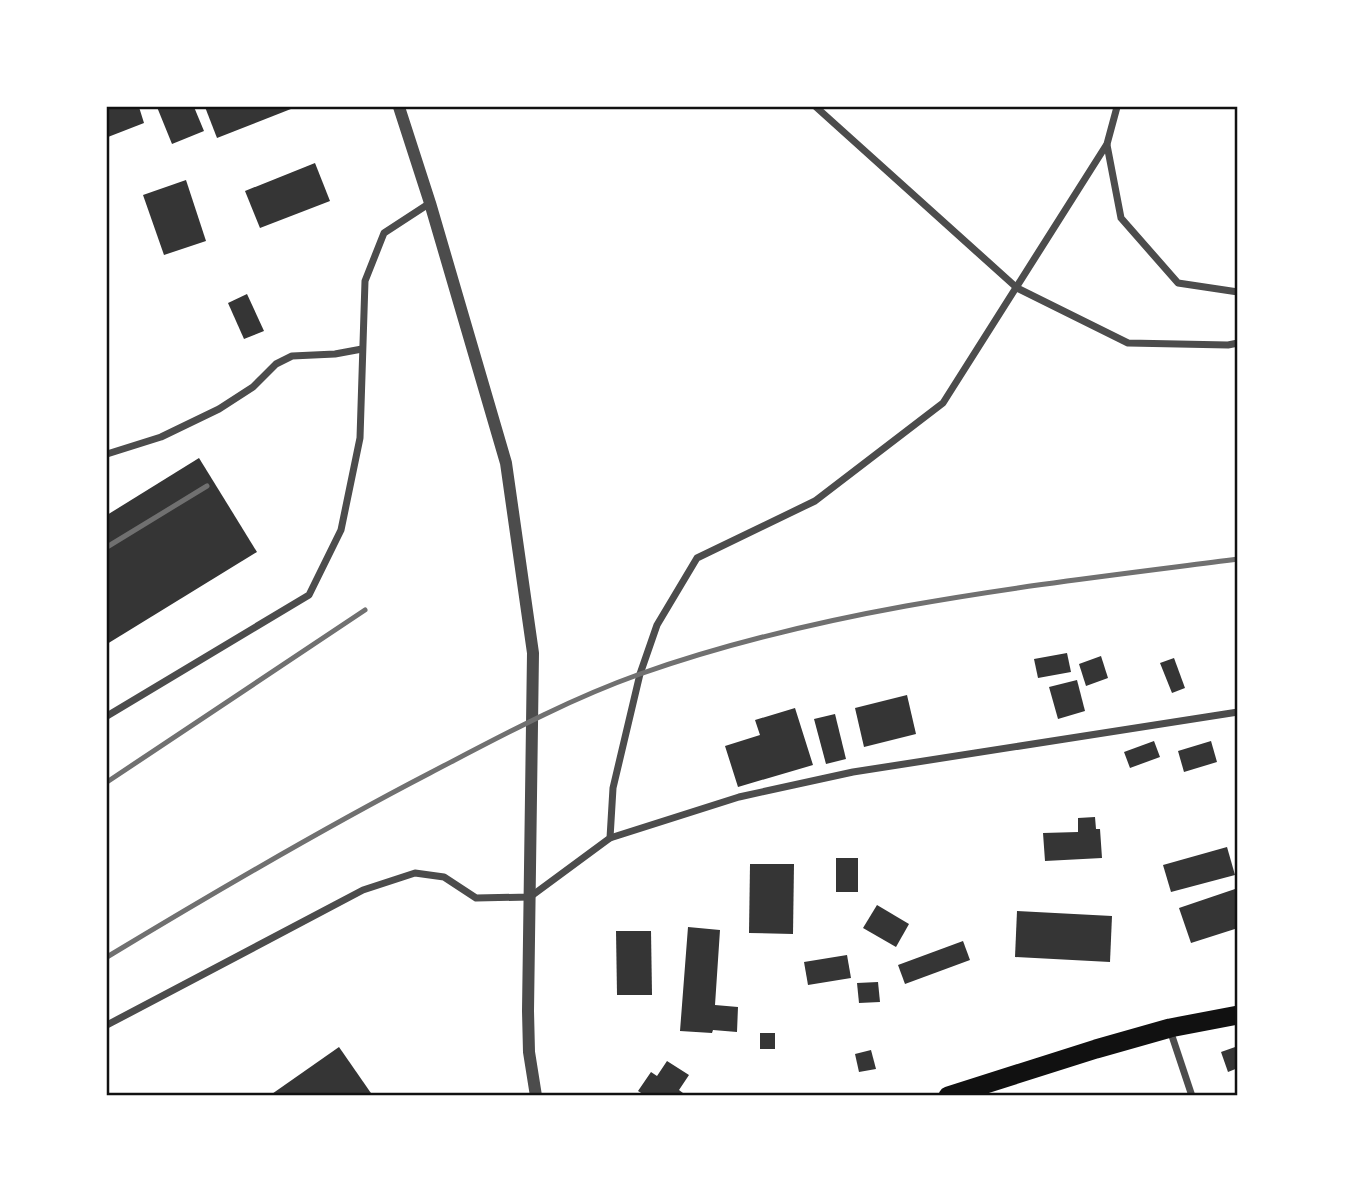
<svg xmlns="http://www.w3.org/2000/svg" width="1345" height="1203" font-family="Spectral,serif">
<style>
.building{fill:#353535}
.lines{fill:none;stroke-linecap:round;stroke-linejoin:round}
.minor{stroke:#4c4c4c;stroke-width:7}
.tertiary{stroke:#4c4c4c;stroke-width:12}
.trunk{stroke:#111;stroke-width:19}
.rail{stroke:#707070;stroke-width:5}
.neatline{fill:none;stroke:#111;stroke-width:2.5}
</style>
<rect width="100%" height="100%" fill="#fff"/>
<g class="building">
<polygon points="107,107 139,107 144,123 108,137"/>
<polygon points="157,107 194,107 204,131 172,144"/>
<polygon points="205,107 296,107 217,138"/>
<polygon points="315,163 330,201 260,228 245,191"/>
<polygon points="186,180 206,241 164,255 143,195"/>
<polygon points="247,294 264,331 244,339 228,303"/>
<polygon points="199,458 257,552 107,644 107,515"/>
<polygon points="1067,653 1071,672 1038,678 1034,659"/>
<polygon points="1101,656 1108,678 1086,686 1079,664"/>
<polygon points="1174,658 1185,688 1172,693 1160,663"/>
<polygon points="1077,680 1085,711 1058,719 1049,687"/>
<polygon points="907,695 916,734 864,747 855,708"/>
<polygon points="795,708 813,765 738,787 725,746 760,735 755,720"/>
<polygon points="835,714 846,759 826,764 814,719"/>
<polygon points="1154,741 1160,757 1130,768 1124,752"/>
<polygon points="1211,741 1217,762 1184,772 1178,751"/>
<polygon points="1095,817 1096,829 1100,829 1102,858 1045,861 1043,833 1078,832 1078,818"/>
<polygon points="1227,847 1235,875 1171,892 1163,865"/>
<rect x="836" y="858" width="22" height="34"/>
<polygon points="750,864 794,864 793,934 749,933"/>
<polygon points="1238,888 1238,928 1191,943 1179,908"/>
<polygon points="877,905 909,924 896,947 863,928"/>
<polygon points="1017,911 1112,916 1110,962 1015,957"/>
<polygon points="688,927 720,930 715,1005 738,1007 737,1032 713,1030 712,1033 680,1031"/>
<polygon points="616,931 651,931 652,995 617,995"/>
<polygon points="963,941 970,960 905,984 898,965"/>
<polygon points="847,955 851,978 808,985 804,962"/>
<polygon points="878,982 880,1002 859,1003 857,983"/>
<rect x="760" y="1033" width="15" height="16"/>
<polygon points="1238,1046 1238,1068 1228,1072 1221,1052"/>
<polygon points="339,1047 373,1096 269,1096"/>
<polygon points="871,1050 876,1069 859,1072 855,1054"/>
<polygon points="667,1061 689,1075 679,1090 683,1093 681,1096 646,1096 638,1091 651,1072 657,1076"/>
</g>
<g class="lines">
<g class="minor">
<polyline points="816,107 1017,288 1128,343 1228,345 1238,343"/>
<polyline points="1107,145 1121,218 1178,283 1238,292"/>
<polyline points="107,454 161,437 219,409 253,387 276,364 292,356 335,354 362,349"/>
<polyline points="107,716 309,595 341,530 360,438 365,281 384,233 430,203"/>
<polyline points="610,838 739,797 853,772 1238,712"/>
<polyline points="107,1025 363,890 415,873 444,877 476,898 530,897 610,838 613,788 640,674 657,625 697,558 815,501 943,403 1107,144 1117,107"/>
<polyline points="1170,1030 1192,1096"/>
</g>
<polyline class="tertiary" points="399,107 430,203 506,463 533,653 528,1011 529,1052 536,1096"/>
<polyline class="trunk" points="948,1096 1096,1049 1170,1028 1238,1015"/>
<g class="rail">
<polyline points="107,547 207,486"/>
<polyline points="107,782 365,610"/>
<path d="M107 957C213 893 320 830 430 773 499 737 567 700 640 674 833 606 1037 585 1238 559"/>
</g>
</g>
<rect width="1345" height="1203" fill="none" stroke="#ffffff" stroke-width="217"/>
<rect x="108" y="108" width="1128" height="986" class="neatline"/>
</svg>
